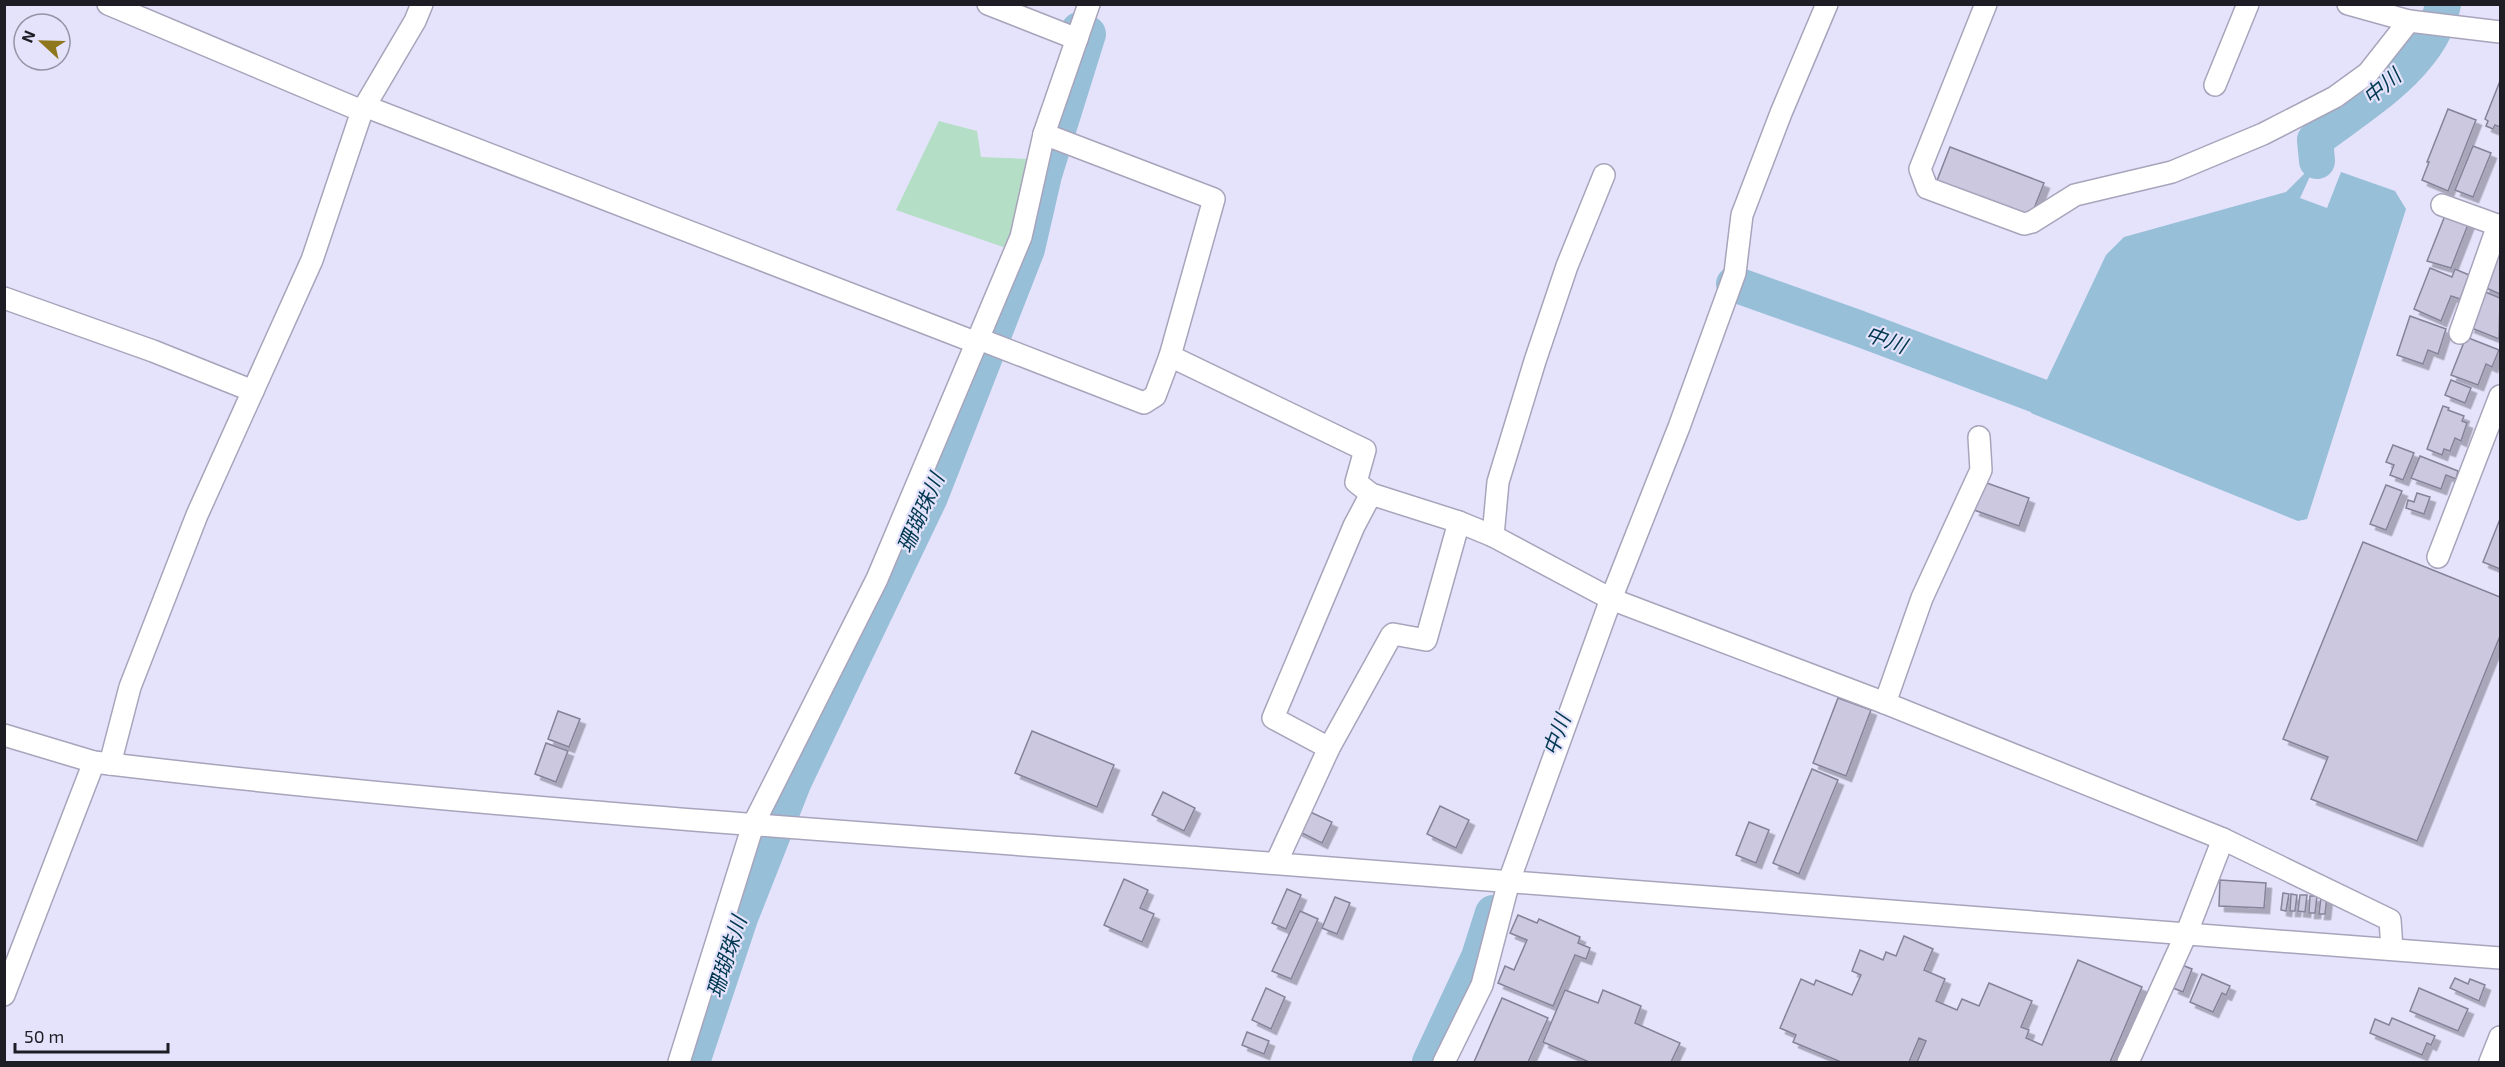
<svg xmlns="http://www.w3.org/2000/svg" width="2505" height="1067" font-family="'Exo 2','Noto Sans JP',sans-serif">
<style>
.green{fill:#b4dec5}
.water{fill:#97bfd8}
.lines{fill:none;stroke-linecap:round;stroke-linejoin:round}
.river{stroke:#97bfd8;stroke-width:36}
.building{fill:#cbc8e0;stroke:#858399;stroke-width:1.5;filter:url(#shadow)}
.minor-casing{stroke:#a7a4bb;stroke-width:24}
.minor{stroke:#fff;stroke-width:21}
.labels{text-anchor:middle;stroke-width:4.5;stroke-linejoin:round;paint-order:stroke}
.water-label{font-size:21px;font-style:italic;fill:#003851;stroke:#e5e3fb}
</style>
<defs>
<filter id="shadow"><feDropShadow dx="5.5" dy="5.5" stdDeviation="0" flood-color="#0004"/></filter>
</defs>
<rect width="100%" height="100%" fill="#e5e3fb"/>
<polygon class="green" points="939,121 977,131 981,157 1030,159 1018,223 1006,248 896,210"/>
<polygon class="water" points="2317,161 2300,198 2327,208 2341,172 2395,191 2406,209 2307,519 2298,521 2031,413 2106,255 2124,237 2286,192"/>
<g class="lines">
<g class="river">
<path d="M2317 161 2315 140C2361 105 2432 64 2443 4"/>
<polyline points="1734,284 1855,327 2039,396"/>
<polyline points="692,1062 740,918 794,781 930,497 1027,249 1044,175 1088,34 1079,30"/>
<polyline points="1430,1062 1479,957 1493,913"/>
</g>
</g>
<g class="building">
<polygon points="2500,81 2500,127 2495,125 2493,129 2486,126 2488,121 2485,119"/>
<polygon points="2448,109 2476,120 2448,191 2422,180 2429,162 2427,162"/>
<polygon points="2473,146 2491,153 2473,197 2455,190"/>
<polygon points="1950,147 2044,183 2030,219 1936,183"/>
<polygon points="2446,213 2469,222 2451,268 2427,261"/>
<polygon points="2500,246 2500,294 2484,287"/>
<polygon points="2430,268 2452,277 2455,269 2469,275 2460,299 2451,296 2441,321 2414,309"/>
<polygon points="2483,291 2500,298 2499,339 2469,327"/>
<polygon points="2410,316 2446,329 2438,354 2428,350 2423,364 2397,355"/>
<polygon points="2466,337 2499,350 2492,367 2486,364 2478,385 2451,375"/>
<polygon points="2451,380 2471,388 2465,403 2445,395"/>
<polygon points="2443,406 2449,408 2448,410 2464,416 2462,421 2467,423 2461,441 2455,438 2450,451 2444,449 2442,455 2427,449"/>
<polygon points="2393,445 2414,453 2403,480 2390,475 2394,465 2386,462"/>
<polygon points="2420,456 2458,471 2456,479 2446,475 2441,489 2411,478"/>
<polygon points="1984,482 2029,498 2019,526 1974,510"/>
<polygon points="2386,485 2402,491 2386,530 2370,524"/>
<polygon points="2417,493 2430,497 2424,514 2406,508 2408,500 2414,502"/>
<polygon points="2500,519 2500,569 2483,562"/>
<polygon points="2363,542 2500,597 2500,636 2417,841 2311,799 2328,757 2283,739"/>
<polygon points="1838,698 1871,710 1846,776 1813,763"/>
<polygon points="558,711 580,719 569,747 548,739"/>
<polygon points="1032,731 1114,765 1097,807 1015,773"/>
<polygon points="546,743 568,751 556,782 535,774"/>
<polygon points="1812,769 1838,780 1799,874 1773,863"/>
<polygon points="1163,792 1195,808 1184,831 1152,815"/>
<polygon points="1440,806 1469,820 1456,848 1427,834"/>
<polygon points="1306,810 1332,822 1322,843 1296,830"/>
<polygon points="1749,822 1769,830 1756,863 1736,855"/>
<polygon points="1124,879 1148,890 1140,908 1154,914 1142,942 1104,925"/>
<polygon points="2220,880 2266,883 2264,908 2219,906"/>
<polygon points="1287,889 1301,895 1286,929 1272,923"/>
<polygon points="2283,893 2289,894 2286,911 2281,910"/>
<polygon points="2291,894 2297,895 2295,911 2290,911"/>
<polygon points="2300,895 2307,895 2305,912 2298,911"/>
<polygon points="2310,896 2317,896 2315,913 2309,913"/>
<polygon points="1335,897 1350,903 1337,934 1322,928"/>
<polygon points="2321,897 2327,897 2325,914 2319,914"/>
<polygon points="1300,911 1318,919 1291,979 1272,971"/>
<polygon points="1518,915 1537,923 1539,919 1580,937 1578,943 1590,948 1586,959 1575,955 1553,1006 1498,983 1505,966 1514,970 1527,940 1510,933"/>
<polygon points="1904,936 1933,949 1924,970 1945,979 1936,1001 1957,1010 1962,999 1979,1006 1989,983 2032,1001 2021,1027 2029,1030 2026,1038 2042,1045 2078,960 2142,987 2110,1062 1917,1062 1926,1041 1919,1038 1909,1062 1841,1062 1793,1042 1796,1035 1780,1028 1801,979 1814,985 1816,980 1852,995 1861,975 1852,971 1860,950 1883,960 1886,952 1896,956"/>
<polygon points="2182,965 2192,969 2183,992 2173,988"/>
<polygon points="2202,974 2230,986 2226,995 2222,993 2213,1012 2190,1002"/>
<polygon points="2455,978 2468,984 2470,979 2485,985 2479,1001 2450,988"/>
<polygon points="1266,988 1285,997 1271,1029 1252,1020"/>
<polygon points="2419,988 2468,1009 2458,1031 2410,1011"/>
<polygon points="1565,990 1598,1003 1603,990 1641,1006 1635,1023 1680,1043 1671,1062 1589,1062 1543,1042"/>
<polygon points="1502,998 1548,1018 1528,1062 1474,1062"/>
<polygon points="2392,1018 2435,1036 2431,1045 2427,1043 2422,1055 2370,1033 2375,1019 2389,1025"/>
<polygon points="1247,1032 1269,1041 1264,1054 1242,1045"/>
</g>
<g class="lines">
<g class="minor-casing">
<g id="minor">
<polyline points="108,4 362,111"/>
<polyline points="988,4 1077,39"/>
<polyline points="1986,4 1920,169 1927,188 2024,224 2032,222 2075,195 2172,172 2263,134 2335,97 2368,73 2409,21"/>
<polyline points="2348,4 2409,21 2500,32"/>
<polyline points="2215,85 2248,4"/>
<polyline points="367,107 977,343"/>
<polyline points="2442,205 2500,226"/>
<polyline points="4,298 153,351 253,391"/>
<polyline points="2460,333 2498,225"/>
<polyline points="979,339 1144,403 1155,396 1170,356 1214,199 1044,134"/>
<polyline points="1170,356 1365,450 1356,482 1371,494 1459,522 1493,536 1611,599 1885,703 2223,839 2187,932 2128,1062"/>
<polyline points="1493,536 1498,482 1535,361 1567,266 1604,175"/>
<polyline points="2438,557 2500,396"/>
<polyline points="1885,703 1922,598 1981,470 1979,437"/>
<path d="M4 735 94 762 110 764C473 807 838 831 1202 858 1635 890 2068 922 2500 958"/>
<polyline points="1329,748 1273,718 1354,526 1371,494"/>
<polyline points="110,764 130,687 197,515 312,260 362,111 415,21 422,4"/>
<polyline points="2223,839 2390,920 2392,949"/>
<polyline points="1276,863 1329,748 1391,636 1393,634 1426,640 1459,522"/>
<polyline points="4,995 94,762"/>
<polyline points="679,1062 753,825 877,579 1021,237 1044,134 1089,4"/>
<polyline points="1444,1062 1482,985 1509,881 1611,599 1679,427 1735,273 1742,215 1781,113 1827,4"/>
<polyline points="2490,1062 2500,1037"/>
</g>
</g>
<use href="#minor" class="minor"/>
</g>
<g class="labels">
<g class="water-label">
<text transform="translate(2382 87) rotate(-40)" y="7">中川</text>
<text transform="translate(1886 340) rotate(20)" y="7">中川</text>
<text transform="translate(921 513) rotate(-66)" y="7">珊瑚珠川</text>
<text transform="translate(1557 735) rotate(-70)" y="7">中川</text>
<text transform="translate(727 957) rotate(-72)" y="7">珊瑚珠川</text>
</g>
</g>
<rect width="2505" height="1067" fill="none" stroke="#1e1d26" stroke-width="12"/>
<g transform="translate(42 42) rotate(292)"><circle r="28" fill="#e5e3fb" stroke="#9594a6" stroke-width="1.5"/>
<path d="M0-4.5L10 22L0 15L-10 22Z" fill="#8e771c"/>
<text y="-9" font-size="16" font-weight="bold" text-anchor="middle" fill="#1e1d26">N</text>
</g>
<path d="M15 1043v9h153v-9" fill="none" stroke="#1e1d26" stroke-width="3"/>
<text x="24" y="1043" font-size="18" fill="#1e1d26" stroke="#e5e3fb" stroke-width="4.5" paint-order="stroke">50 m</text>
</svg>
